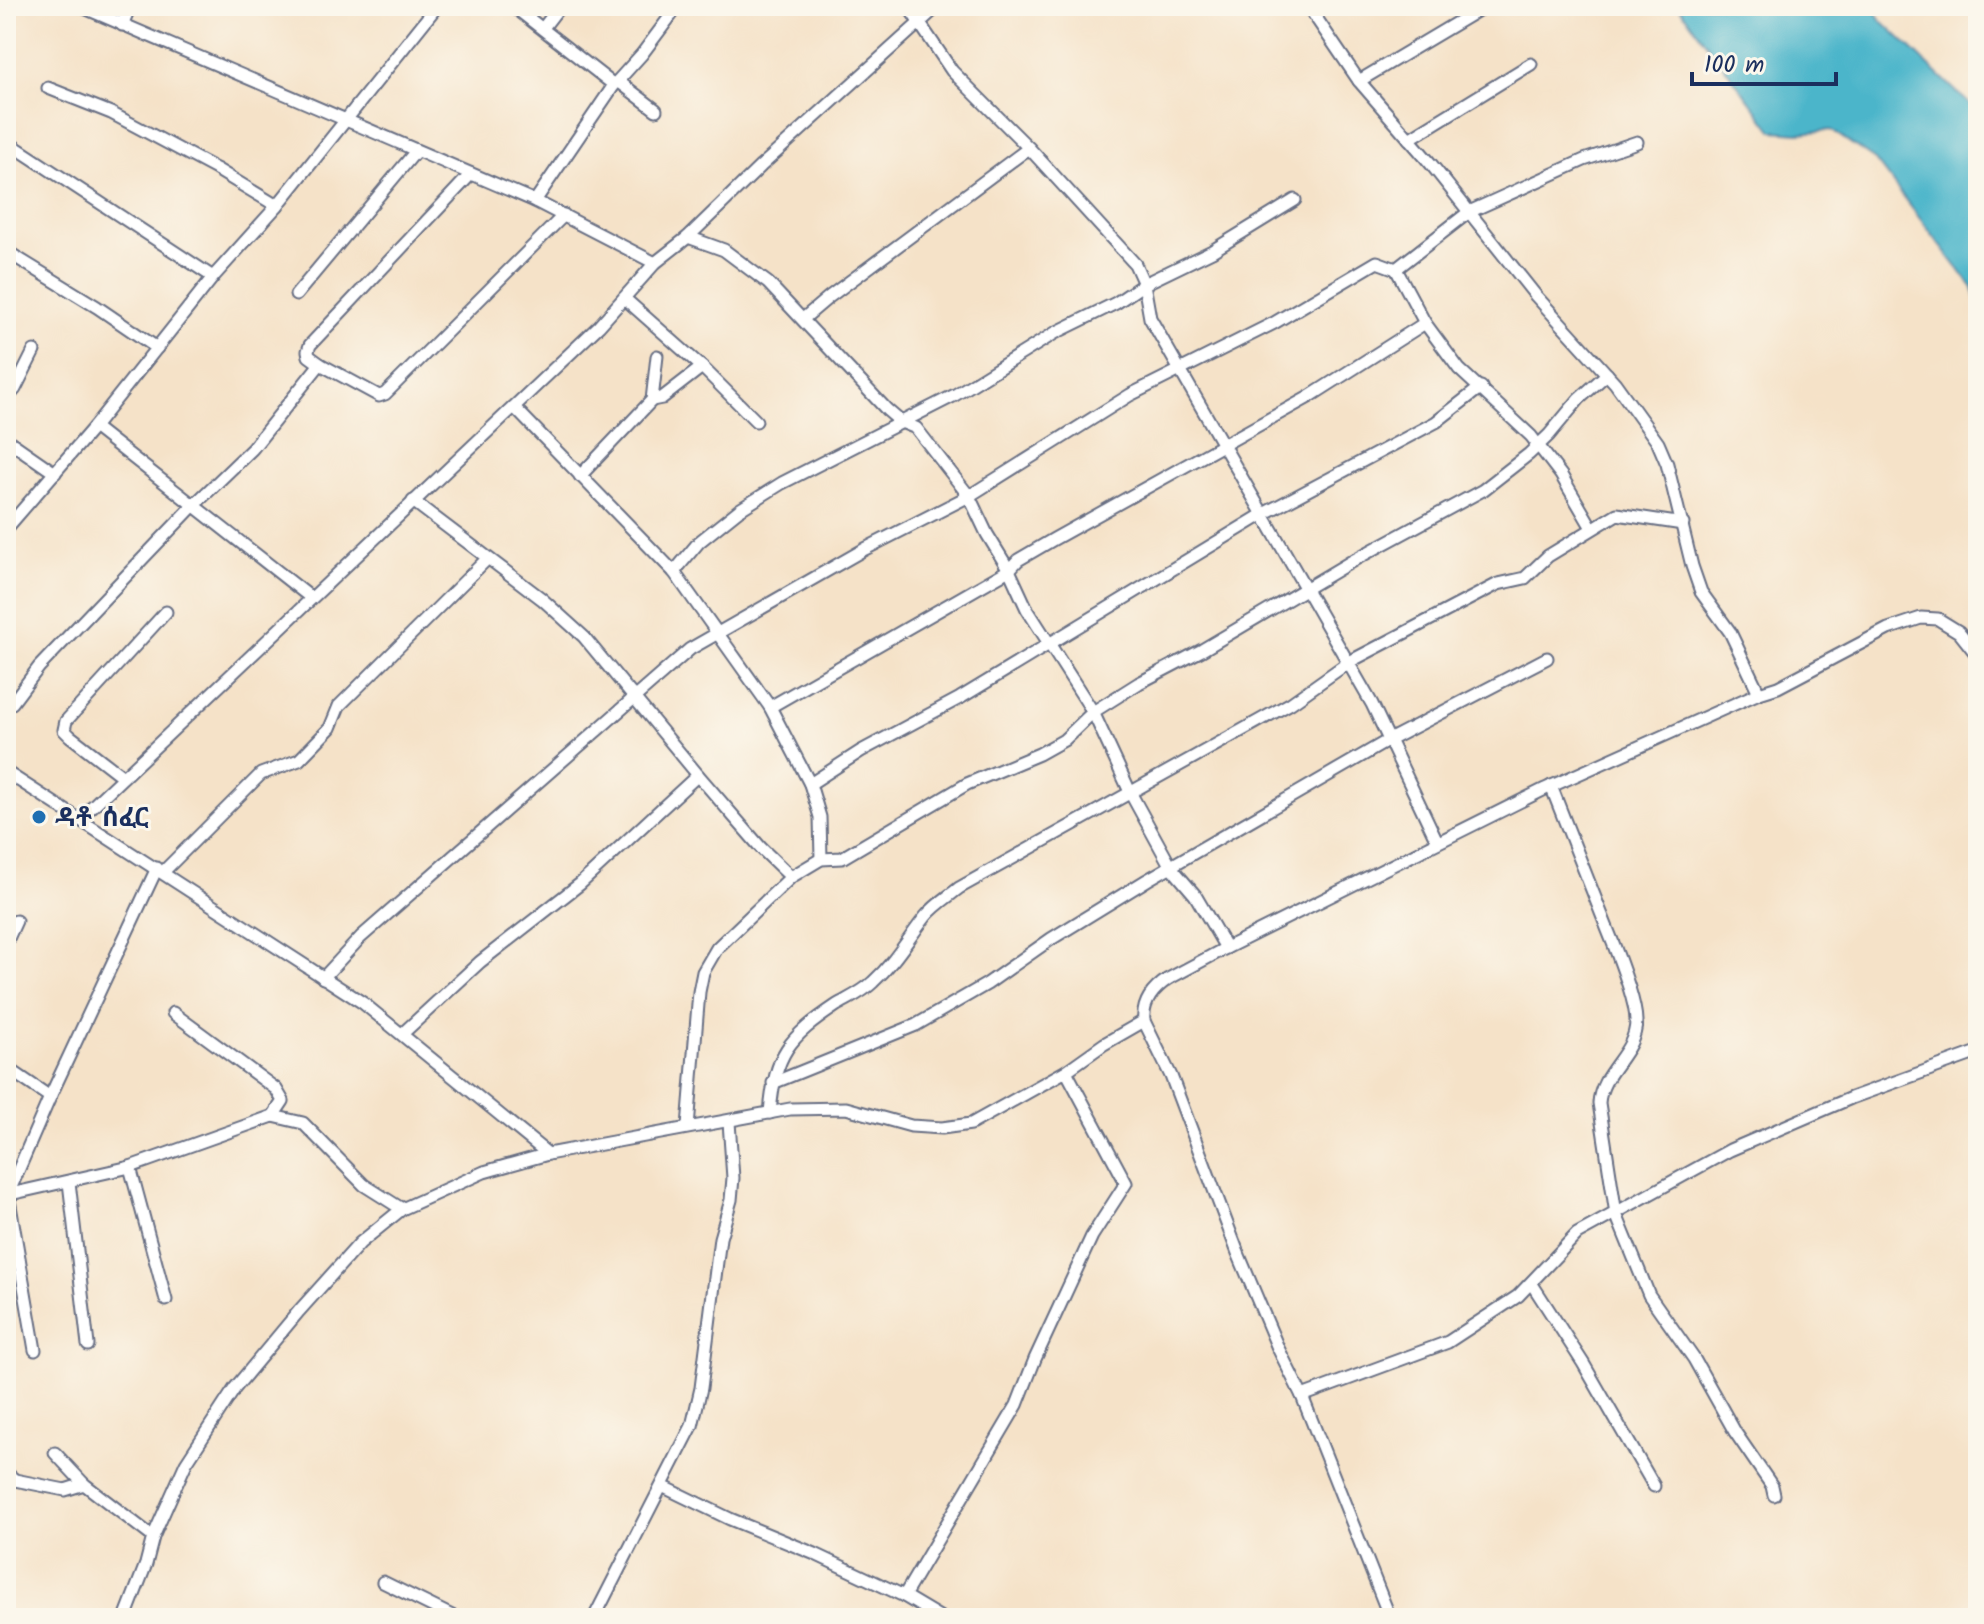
<svg xmlns="http://www.w3.org/2000/svg" width="1984" height="1624" font-family="Kalam,'Noto Sans Ethiopic',sans-serif">
<style>
.water{fill:#4cb5ca;stroke:#347294;stroke-width:2}
.lines{fill:none;stroke-linecap:round;stroke-linejoin:round}
.minor-casing{stroke:#676e83;stroke-width:15}
.minor{stroke:#fff;stroke-width:11}
.poi-dot{fill:#1f6fb2;stroke:#fbf7ec;stroke-width:3}
.labels{text-anchor:middle;stroke-width:6;stroke-linejoin:round;paint-order:stroke}
.poi-label{font-size:26px;font-weight:bold;fill:#1b2f5e;stroke:#fbf7ec;text-anchor:start}
</style>
<rect width="100%" height="100%" fill="#fbf7ec"/>
<filter id="ink" filterUnits="userSpaceOnUse"><feTurbulence type="fractalNoise" baseFrequency=".0125" numOctaves="2"/><feDisplacementMap in="SourceGraphic" scale="16" xChannelSelector="R" yChannelSelector="G"/><feConvolveMatrix kernelMatrix="1 2 1 2 8 2 1 2 1" color-interpolation-filters="sRGB"/></filter>
<filter id="wash" filterUnits="userSpaceOnUse"><feTurbulence type="fractalNoise" baseFrequency=".006" numOctaves="4" result="noise"/><feDisplacementMap in="SourceGraphic" scale="32" xChannelSelector="R" yChannelSelector="G"/><feGaussianBlur stdDeviation="1.8" result="paint"/><feColorMatrix in="noise" values="0 0 0 0 0 0 0 0 0 0 0 0 0 0 0 0 0 1.4 0 .05"/><feComposite in="paint" operator="in"/></filter>
<g filter="url(#wash)">
<rect width="100%" height="100%" fill="#f5e2c8"/>
<polygon class="water" points="1678,6 1871,6 1881,20 1978,112 1978,305 1973,288 1875,160 1831,130 1799,133 1773,131"/>
</g>
<g filter="url(#ink)">
<g class="lines">
<g class="minor-casing">
<g id="minor">
<polyline points="80,6 535,201 655,263"/>
<polyline points="513,6 614,85"/>
<polyline points="908,6 952,71 1029,148 1135,264 1144,284 1150,318 1372,704 1437,841"/>
<polyline points="1308,6 1359,81 1431,164 1536,296 1615,383 1658,443 1667,464 1692,566 1701,592 1730,632 1759,693"/>
<polyline points="6,8 7,6"/>
<polyline points="122,25 130,6"/>
<polyline points="543,28 560,6"/>
<polyline points="618,81 656,110"/>
<polyline points="1359,81 1485,6"/>
<polyline points="48,88 111,113 216,169 277,206"/>
<polyline points="1409,139 1531,64"/>
<polyline points="6,141 213,277"/>
<polyline points="535,201 614,85 642,54 678,6"/>
<polyline points="688,237 724,250 768,283 887,410 901,422 916,428 969,496 987,534 1009,570 1027,609 1093,712 1131,794 1171,867 1195,895 1226,948"/>
<polyline points="6,251 97,307 157,348"/>
<polyline points="296,295 416,151"/>
<polyline points="624,298 702,367 756,421"/>
<polyline points="803,319 829,297 1029,148"/>
<polyline points="320,364 379,396 385,394 564,215"/>
<polyline points="6,399 15,389 34,351"/>
<polyline points="652,400 662,398 702,367"/>
<polyline points="514,407 674,572 770,707 810,784 820,817 821,859"/>
<polyline points="94,427 310,597"/>
<polyline points="6,439 55,473"/>
<polyline points="580,476 652,400 657,356"/>
<polyline points="413,501 542,599 584,637 698,775 761,848 791,877"/>
<polyline points="1592,528 1561,475 1531,436 1459,369 1425,323 1396,269 1469,212 1584,160 1637,142"/>
<polyline points="6,529 94,427 213,277 277,206 437,6"/>
<polyline points="674,572 699,542 739,510 782,483 955,395 1055,333 1116,303 1144,284 1212,251 1295,200"/>
<polyline points="12,703 39,667 193,506 252,449 320,364 309,356 308,351 310,345 471,174"/>
<polyline points="770,707 1009,570 1018,560 1054,539 1309,397 1425,323"/>
<polyline points="6,772 363,1003 548,1154"/>
<polyline points="123,777 70,736 64,730 66,721 166,612"/>
<polyline points="810,784 861,751 960,698 1265,513 1436,422 1481,387"/>
<path d="M1551 786C1570 833 1588 881 1607 928 1616 950 1636 999 1636 1021 1636 1054 1601 1071 1599 1103L1616 1214 1649 1295 1694 1359 1735 1432 1772 1486 1774 1495"/>
<polyline points="79,819 599,326 655,263 688,237 761,166 938,6"/>
<polyline points="163,872 261,774 299,760 330,728 339,706 487,559"/>
<polyline points="6,943 16,921"/>
<polyline points="323,978 361,937 690,649 865,549 969,496 1130,395 1274,323 1377,262 1396,269"/>
<polyline points="173,1013 276,1089 283,1101 273,1116 303,1123 364,1185 402,1209"/>
<polyline points="402,1034 480,962 580,884 698,775"/>
<polyline points="6,1067 50,1097"/>
<polyline points="773,1083 916,1025 987,984 1051,939 1147,880 1389,740 1547,658"/>
<path d="M770 1113C775 1053 788 1038 837 1005 849 998 863 992 873 982 895 962 908 939 926 916 935 905 948 897 959 888L1291 703 1349 662 1498 584 1525 578 1548 556 1617 514 1683 524"/>
<polyline points="688,1127 699,992 703,972 717,948 791,877 821,859 842,858 967,784 1039,754 1064,740 1093,712 1139,683 1202,650 1354,560 1483,490 1529,454 1549,435 1579,399 1607,374"/>
<polyline points="130,1167 166,1300"/>
<polyline points="69,1182 88,1345"/>
<polyline points="6,1195 130,1167 273,1116"/>
<polyline points="1532,1284 1583,1363 1654,1486"/>
<polyline points="35,1350 8,1194 50,1097 157,868"/>
<polyline points="1302,1396 1448,1342 1518,1296 1577,1234 1730,1150 1851,1098 1978,1052"/>
<polyline points="55,1453 84,1484"/>
<polyline points="6,1473 15,1480 65,1490 84,1484 153,1537"/>
<polyline points="662,1486 730,1519 815,1554 904,1596 941,1618"/>
<polyline points="383,1582 456,1618"/>
<polyline points="904,1596 1017,1405 1035,1359 1092,1236 1126,1183 1066,1071"/>
<polyline points="125,1618 146,1564 153,1537 186,1463 235,1388 299,1311 360,1243 402,1209 484,1172 548,1154 790,1109 846,1108 911,1126 942,1128 971,1124 1066,1071 1104,1044 1144,1021"/>
<polyline points="594,1618 692,1426 701,1388 720,1238 731,1200 733,1178 729,1122"/>
<path d="M1390 1618 1302 1396 1278 1348 1238 1253 1171 1076 1144 1021C1142 1003 1153 989 1168 979L1226 948 1545 789 1759 693 1778 687 1888 629 1921 618 1938 619 1959 632 1978 656"/>
</g>
</g>
<use href="#minor" class="minor"/>
</g>
</g>
<circle class="poi-dot" cx="39" cy="817" r="8"/>
<g class="labels">
<g class="poi-label">
<text x="55" y="826">ዳቶ ሰፈር</text>
</g>
</g>
<rect width="1984" height="1624" fill="none" stroke="#fbf7ec" stroke-width="32"/>
<path d="M1692 72v12h144v-12" fill="none" stroke="#1b2f5e" stroke-width="4"/>
<text x="1704" y="72" font-size="24" fill="#1b2f5e" stroke="#fbf7ec" stroke-width="6" paint-order="stroke">100 m</text>
</svg>
